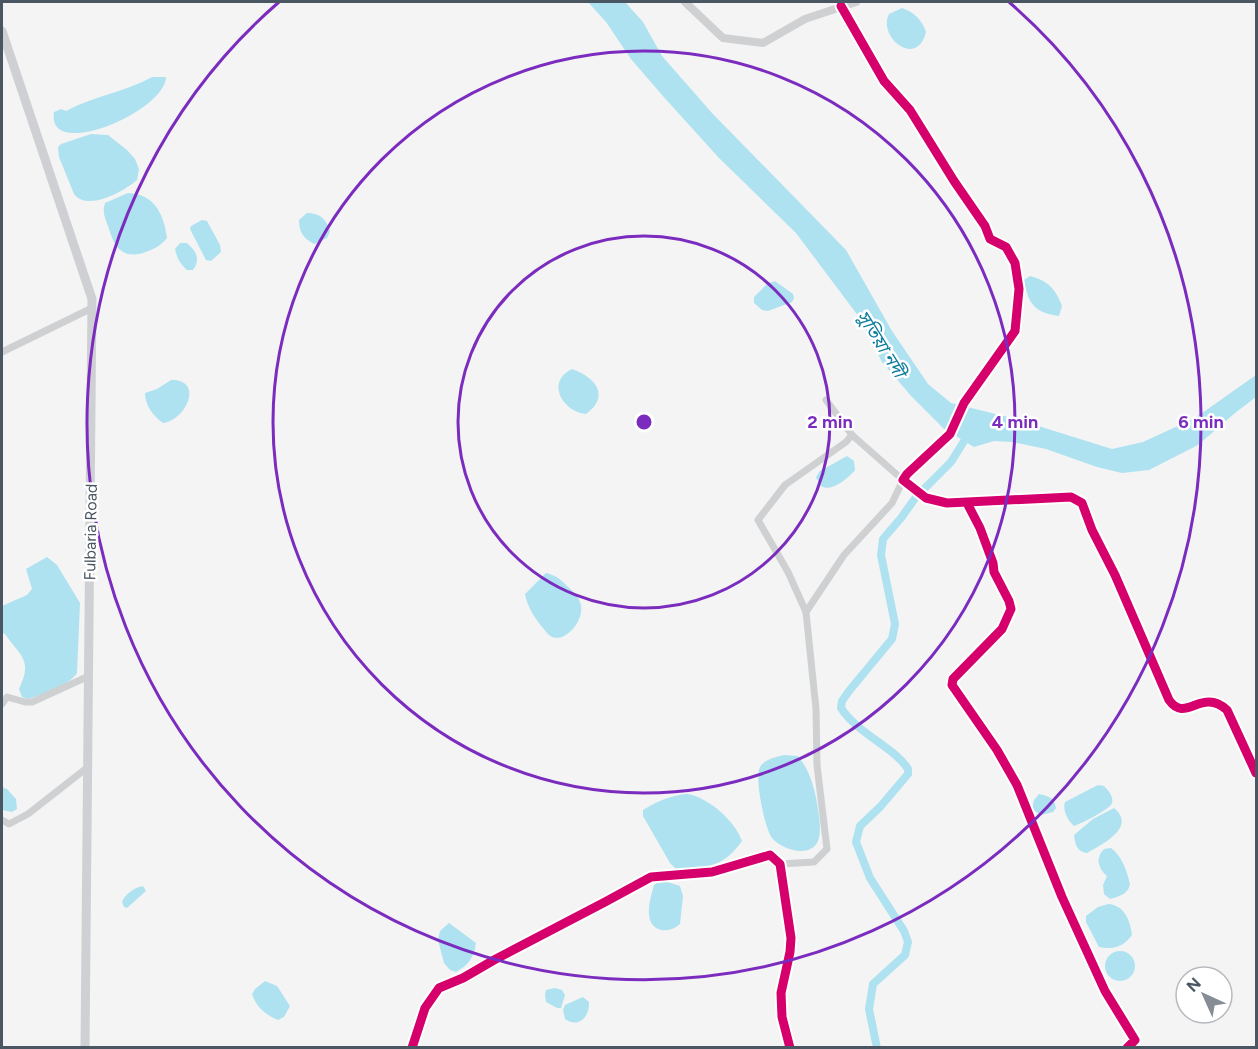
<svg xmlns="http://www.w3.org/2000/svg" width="1258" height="1049" font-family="Figtree,'Noto Sans Bengali',sans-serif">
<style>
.water{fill:#aee2f0}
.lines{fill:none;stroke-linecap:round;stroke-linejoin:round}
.canal{stroke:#aee2f0;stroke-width:8}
.minor{stroke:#ced0d2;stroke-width:7}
.tertiary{stroke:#ced0d2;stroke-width:8}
.secondary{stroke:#ced0d4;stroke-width:9}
.cycleway-casing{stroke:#fff;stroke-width:13}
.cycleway{stroke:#d6006c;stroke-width:9}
.ring{fill:none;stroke:#7b2cbf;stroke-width:3}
.labels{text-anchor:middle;stroke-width:5;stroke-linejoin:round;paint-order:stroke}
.street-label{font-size:16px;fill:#4a5661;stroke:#fff}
.water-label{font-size:18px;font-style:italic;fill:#0c7c9b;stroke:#fff}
.centre{fill:#7b2cbf;stroke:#fff;stroke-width:3}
.ring-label{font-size:18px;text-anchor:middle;font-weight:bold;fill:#7b2cbf;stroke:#fff;stroke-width:5;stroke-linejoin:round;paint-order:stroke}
</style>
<rect width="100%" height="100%" fill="#f4f4f4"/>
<g class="water">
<polygon points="588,2 625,2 643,22 662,56 712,113 846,250 892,331 928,384 951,403 1016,419 1112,449 1143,442 1195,418 1256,375 1256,397 1235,413 1198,445 1149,470 1122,473 1097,467 1046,449 1012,442 994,441 974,447 943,428 912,397 882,362 859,317 796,233 719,158 662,95 631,59 606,22"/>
<path d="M902 8C914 12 922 20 926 32 917 69 877 37 889 14Z"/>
<path d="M152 77H166C165 112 46 162 54 112L61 109 66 111C94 96 125 92 152 77Z"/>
<path d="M91 134 108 135 127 150 135 159 139 169 137 180C124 191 88 212 74 194L59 157 58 147 61 144Z"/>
<path d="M128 193C155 194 164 215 167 238 161 246 152 250 143 253 121 259 114 246 108 226 105 218 102 212 105 203Z"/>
<path d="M307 213C320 213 326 219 330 231L327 238 314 244C303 238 299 232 299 220Z"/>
<polygon points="202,220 207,221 220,245 221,252 211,261 206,260 190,229 191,226"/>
<path d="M180 243H187C196 251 201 259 193 270H187C180 264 177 258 175 249Z"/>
<path d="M1030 276C1048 281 1055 288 1062 306L1059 316C1034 313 1028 303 1024 280Z"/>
<polygon points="775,281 793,294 794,298 792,302 768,311 762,310 754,303 754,297 767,284"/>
<path d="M572 369C595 377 611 396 586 414 563 412 545 382 572 369Z"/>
<path d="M171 380C204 379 187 420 163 423 153 416 145 405 145 393L157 389Z"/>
<path d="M847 456 854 461 855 470C849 477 832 493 821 486 821 485 816 478 816 477L820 471Z"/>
<path d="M47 557 57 565 80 603 77 673C71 684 41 695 28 699L22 697 19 689C33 660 21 657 5 634L2 633V606L27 595 32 589 26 569Z"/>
<path d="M546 573C555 575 560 579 566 585 574 592 583 600 581 612 580 624 565 642 552 637 548 635 545 630 542 627 534 617 527 606 525 594Z"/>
<path d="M784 755 798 756C812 773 816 794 819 816 820 823 821 836 817 843 808 858 781 849 772 838 765 829 754 778 760 767 765 759 776 757 784 755Z"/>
<path d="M1098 785 1104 786C1108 790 1114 797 1112 803 1109 810 1082 823 1074 826 1068 821 1062 810 1065 802Z"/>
<polygon points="2,787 7,789 16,799 17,809 12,812 2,810"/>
<path d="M688 794C709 798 735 821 742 841 723 868 707 867 676 869L670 863 643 816V810C658 801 671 795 688 794Z"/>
<path d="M1039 794C1048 796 1054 797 1056 808L1053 812 1041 815 1032 809 1034 800Z"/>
<path d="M1114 808C1137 827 1103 844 1087 853 1077 852 1075 844 1074 835L1093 819Z"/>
<path d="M1111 848C1122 856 1127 871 1130 884 1128 895 1119 896 1110 899L1104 894 1103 885 1107 876C1098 868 1095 858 1104 849Z"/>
<path d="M661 880 680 886 683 896 680 924C674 929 669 931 661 930 642 925 650 899 654 885Z"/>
<path d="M143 886 146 891 127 908 124 907 122 902C125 894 135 887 143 886Z"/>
<path d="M1108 904C1124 905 1130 920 1132 935 1123 947 1113 950 1099 947L1086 922V916L1098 907Z"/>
<path d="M449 923 476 943C474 958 468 965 456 972L450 970 444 963 438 940 440 931Z"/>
<circle cx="1120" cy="966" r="15"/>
<path d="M265 981 277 986 290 1006 284 1017 278 1020C266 1015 256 1007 252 994L255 989Z"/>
<polygon points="555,988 562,990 565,995 561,1008 557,1008 546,1002 545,994 546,990"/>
<path d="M583 997 589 1002C590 1016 579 1029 565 1019L563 1010 565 1005Z"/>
</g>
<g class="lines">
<path class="canal" d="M877 1048 869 1009 873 984 905 955 908 942 904 931 870 878 856 842 860 826 880 807 908 774V769C894 747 858 734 841 708L842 701 849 691 892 639 895 624 881 555 883 539 901 518 916 497 951 462 966 438"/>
<g class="minor">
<path d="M841 6 884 81 910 110 954 181 985 226 990 239 1006 247 1015 263 1019 289 1015 331 964 403 950 434 907 474 903 480 926 498 947 503 1071 497 1082 503 1092 530 1115 575 1169 700C1186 724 1201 687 1227 710L1256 773"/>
<polyline points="2,352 92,308"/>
<polyline points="967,503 980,528 993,563 994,572 1009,601 1011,609 1002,629 953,679 952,685 997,750 1017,785 1062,897 1105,991 1135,1040 1127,1048"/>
<polyline points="806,612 844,555 892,503 903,480 852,435 826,400"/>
<polyline points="2,704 7,697 25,702 32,702 89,676"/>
<polyline points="2,820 9,824 28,814 88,767"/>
<polyline points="780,864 814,862 827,849 817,765 816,709 806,612 788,572 758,520 785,485 846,442 852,435"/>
<polyline points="412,1048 425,1008 439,988 463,978 494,960 605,902 651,877 712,872 770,855 780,864 791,938 790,952 781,993 782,1017 790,1048"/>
</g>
<polyline class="tertiary" points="685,2 723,38 763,43 805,19 856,2"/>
<polyline class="secondary" points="2,31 92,299 85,1048"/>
<g class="cycleway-casing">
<g id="cycleway">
<path d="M841 6 884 81 910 110 954 181 985 226 990 239 1006 247 1015 263 1019 289 1015 331 964 403 950 434 907 474 903 480 926 498 947 503 1071 497 1082 503 1092 530 1115 575 1169 700C1186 724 1201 687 1227 710L1256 773"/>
<polyline points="967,503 980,528 993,563 994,572 1009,601 1011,609 1002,629 953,679 952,685 997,750 1017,785 1062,897 1105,991 1135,1040 1127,1048"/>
<polyline points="412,1048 425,1008 439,988 463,978 494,960 605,902 651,877 712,872 770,855 780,864 791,938 790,952 781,993 782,1017 790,1048"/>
</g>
</g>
<use href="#cycleway" class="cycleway"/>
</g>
<g class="ring">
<circle cx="644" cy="422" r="186"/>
<circle cx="644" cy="422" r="371"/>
<path d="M1009 2A557 557 0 1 1 279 2"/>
</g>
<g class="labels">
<g class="street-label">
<text transform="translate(90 532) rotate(-89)" y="6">Fulbaria Road</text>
</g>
<g class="water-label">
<text transform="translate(881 344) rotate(58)" y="6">সুতিয়া নদী</text>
</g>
</g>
<circle cx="644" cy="422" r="9" class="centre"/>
<g class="ring-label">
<text x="830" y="428">2 min</text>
<text x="1015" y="428">4 min</text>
<text x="1201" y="428">6 min</text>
</g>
<rect width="1258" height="1049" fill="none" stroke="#4a5661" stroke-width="6"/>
<g transform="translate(1204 995) rotate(315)"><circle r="28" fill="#ffffff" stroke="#b7bbc0" stroke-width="1.5"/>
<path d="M0-4.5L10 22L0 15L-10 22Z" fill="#868d94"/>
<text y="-9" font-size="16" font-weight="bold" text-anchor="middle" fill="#4a5661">N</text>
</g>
</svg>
